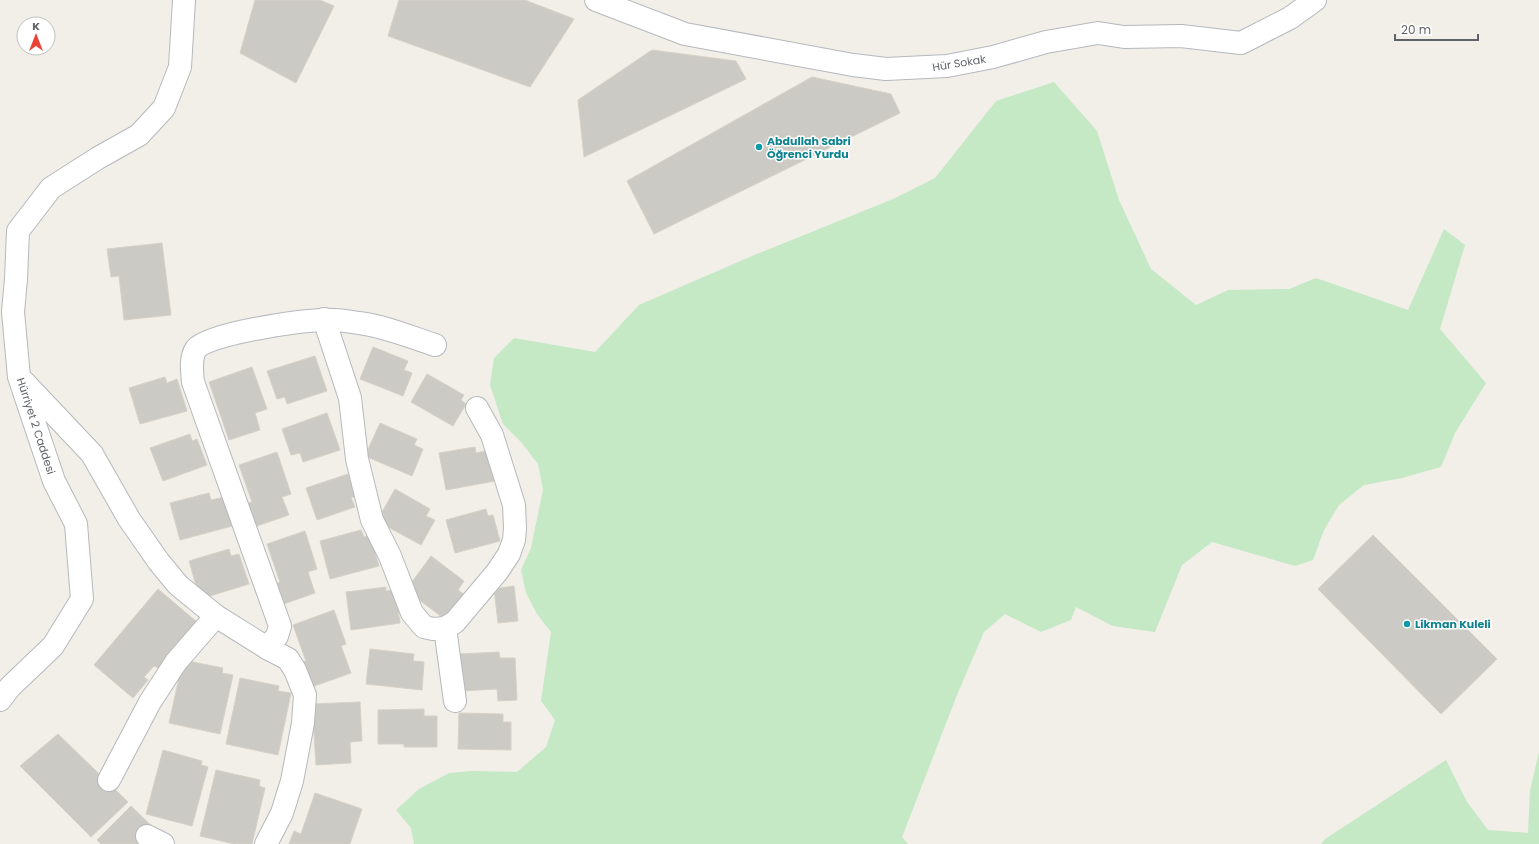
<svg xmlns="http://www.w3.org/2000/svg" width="1539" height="844" font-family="Poppins,sans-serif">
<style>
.green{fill:#c5e8c5}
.building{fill:#cccac5;stroke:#d6d1c6}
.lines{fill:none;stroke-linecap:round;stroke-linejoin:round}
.minor-casing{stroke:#b5b8bc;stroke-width:24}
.minor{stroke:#fff;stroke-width:22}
.culture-dot{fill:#0f9aa8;stroke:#fff;stroke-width:1.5}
.labels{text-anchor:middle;stroke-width:3;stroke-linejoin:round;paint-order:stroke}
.street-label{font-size:11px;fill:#5f6368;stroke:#fff}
.culture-label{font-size:11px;font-weight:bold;fill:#0d838f;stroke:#fff;text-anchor:start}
</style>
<rect width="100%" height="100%" fill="#f1efe8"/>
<g class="green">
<polygon points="1054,82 1097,131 1119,200 1151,269 1196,305 1228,290 1289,289 1316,278 1408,310 1444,229 1465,245 1440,329 1486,383 1455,433 1441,467 1402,478 1364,485 1339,505 1324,530 1313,560 1295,566 1212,542 1182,565 1155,632 1113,626 1076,607 1071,620 1041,632 1005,614 984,632 957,695 902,837 908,844 414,844 411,828 396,810 419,789 449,773 472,771 517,772 546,747 555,720 541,701 551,632 537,614 526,593 521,570 531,548 543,490 538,464 521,442 503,424 490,385 494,358 514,338 595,352 639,305 752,256 893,199 935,178 996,101"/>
<polygon points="1539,752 1539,844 1321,844 1325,839 1446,760 1467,802 1488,830 1528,833 1530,791"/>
</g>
<g class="building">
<polygon points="255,0 320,0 334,6 296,83 240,53"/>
<polygon points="399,0 525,0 574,19 530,87 388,36"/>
<polygon points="652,50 736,61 746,79 584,157 578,100"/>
<polygon points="812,77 891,94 900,113 654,234 627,181"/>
<polygon points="162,243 171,315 124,320 119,276 111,277 107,249"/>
<polygon points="373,347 408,361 404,370 412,373 403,396 360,379"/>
<polygon points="315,356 327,391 287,404 285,397 277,399 267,371"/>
<polygon points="252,367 267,409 255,413 260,430 229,440 209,382"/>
<polygon points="427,374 464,395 461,400 466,404 453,426 411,402"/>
<polygon points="165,377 167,383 177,379 187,411 140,424 129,388"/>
<polygon points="327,413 340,450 303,462 300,453 291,455 282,429"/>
<polygon points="380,423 417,439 414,445 423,449 412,476 365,456"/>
<polygon points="190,434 192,441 197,439 207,465 163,481 150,448"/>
<polygon points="475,447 476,453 490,450 495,481 446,490 439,453"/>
<polygon points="277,452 291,494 282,497 289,515 251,528 243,505 252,502 239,465"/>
<polygon points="348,474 356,496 351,498 355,507 317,520 306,488"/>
<polygon points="395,489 430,509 426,516 435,520 421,545 377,521"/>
<polygon points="209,493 211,500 225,497 232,526 180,540 170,503"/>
<polygon points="486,509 488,516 493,515 500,541 455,553 446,520"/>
<polygon points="361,530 364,537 370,535 379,566 330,579 320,541"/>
<polygon points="305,531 317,569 308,572 315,593 278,606 271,585 280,582 267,544"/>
<polygon points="1373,535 1497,659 1441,714 1318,589"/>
<polygon points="229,549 231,556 239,554 249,584 200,599 189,561"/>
<polygon points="431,556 464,581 458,590 465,595 446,620 406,590"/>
<polygon points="514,586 518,621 498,623 494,589"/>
<polygon points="386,587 386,591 395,590 400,623 351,630 346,592"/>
<polygon points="158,589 197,622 159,668 154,666 144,677 148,680 133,698 94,665"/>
<polygon points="334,610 346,644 341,646 351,673 306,689 297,664 306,661 293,625"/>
<polygon points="370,649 414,654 413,661 424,662 422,690 366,684"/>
<polygon points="499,652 500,658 515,658 517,700 498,701 497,689 462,691 460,654"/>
<polygon points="183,660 223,668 222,673 233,675 220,734 169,723"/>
<polygon points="240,678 279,686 278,691 291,693 278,755 226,744"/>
<polygon points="360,702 362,741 350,742 351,763 316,765 312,704"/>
<polygon points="424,709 424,716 437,716 437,747 404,747 404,744 378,744 378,710"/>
<polygon points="459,713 503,714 503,722 511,722 511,750 458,749"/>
<polygon points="58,734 128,802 91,837 20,766"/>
<polygon points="163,750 202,761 201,765 208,767 192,826 146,814"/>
<polygon points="216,770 260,780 259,786 265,788 252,844 234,844 200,836"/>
<polygon points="315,793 362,809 350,844 289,844 294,831 301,834"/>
<polygon points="131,806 170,844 101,844 97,840"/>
</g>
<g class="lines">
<g class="minor-casing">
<g id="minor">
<polyline points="596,0 685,34 853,65 886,69 947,66 993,57 1046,42 1098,33 1124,37 1181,36 1241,43 1290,18 1315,0"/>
<polyline points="324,319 350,398 357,459 372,520 390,556 412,613 424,627 433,629 445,628 455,622 497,572 509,554 514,540 515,528 514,505 492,435 477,408"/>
<polyline points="24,382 92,454 129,519 159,562 178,585 216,616 267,648 288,659 295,670 305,695 303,723 292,781 282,813 266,844"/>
<polyline points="445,628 455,701"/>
<path d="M267 648 277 636 280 626 193 382C192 371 190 358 196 349 209 333 300 321 322 320 334 319 347 321 359 323 385 326 410 337 435 345"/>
<polyline points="0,700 10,687 53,646 82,599 76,524 54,481 19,377 13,312 16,279 18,231 51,188 98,158 139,135 164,108 180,67 184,0"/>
<polyline points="109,780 150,702 176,662 216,616"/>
<polyline points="147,836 163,844"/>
</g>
</g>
<use href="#minor" class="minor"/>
</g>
<g class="culture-dot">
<circle cx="759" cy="147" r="4"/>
<circle cx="1407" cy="624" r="4"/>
</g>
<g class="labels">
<g class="street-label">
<text transform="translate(959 63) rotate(-9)" y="4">Hür Sokak</text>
<text transform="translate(36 426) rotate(72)" y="4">Hürriyet 2 Caddesi</text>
</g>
<g class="culture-label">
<text x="767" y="145">Abdullah Sabri<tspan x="767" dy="13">Öğrenci Yurdu</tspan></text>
<text x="1415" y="628">Likman Kuleli</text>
</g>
</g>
<g transform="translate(36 36)"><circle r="19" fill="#ffffff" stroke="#bfc1c3"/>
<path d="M0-3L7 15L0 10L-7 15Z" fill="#ea4335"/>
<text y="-6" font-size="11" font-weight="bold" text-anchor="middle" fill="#5f6368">K</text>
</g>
<path d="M1395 34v6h83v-6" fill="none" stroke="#5f6368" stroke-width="2"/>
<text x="1401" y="34" font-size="12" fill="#5f6368" stroke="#ffffff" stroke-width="3" paint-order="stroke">20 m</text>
</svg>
